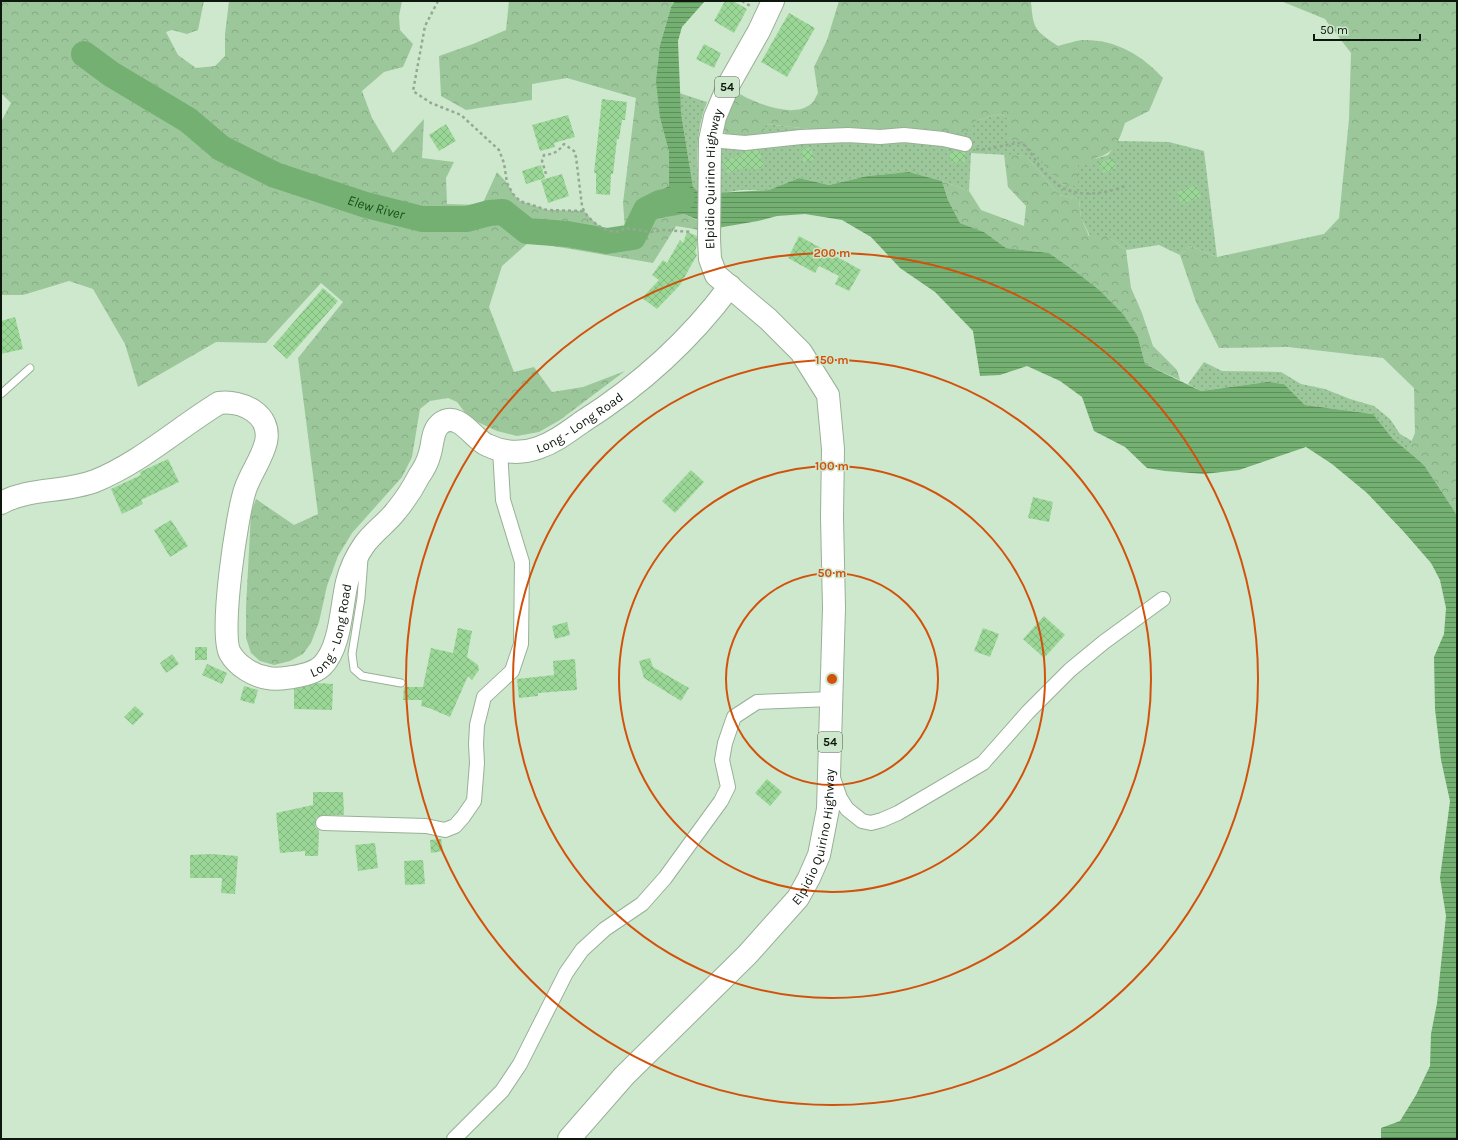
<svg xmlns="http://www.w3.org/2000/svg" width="1458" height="1140" font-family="Karla,sans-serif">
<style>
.grass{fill:url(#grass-dots)}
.forest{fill:url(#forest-crowns)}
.water{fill:url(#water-rules)}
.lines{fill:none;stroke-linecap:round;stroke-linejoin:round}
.river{stroke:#74b072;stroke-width:26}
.building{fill:url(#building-cross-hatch)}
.lane-casing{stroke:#98b096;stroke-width:9}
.street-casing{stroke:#98b096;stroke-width:16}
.primary-casing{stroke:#98b096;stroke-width:24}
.highway-casing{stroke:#98b096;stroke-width:24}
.path{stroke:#94a993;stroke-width:2.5;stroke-dasharray:3 3;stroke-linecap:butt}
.lane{stroke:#fff;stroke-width:7}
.street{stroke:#fff;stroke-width:14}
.primary{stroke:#fff;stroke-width:22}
.highway{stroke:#fff;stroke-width:22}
.ring{fill:none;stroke:#d2520c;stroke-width:2}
.labels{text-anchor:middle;stroke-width:3;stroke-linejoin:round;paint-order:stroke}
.shield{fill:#cee8cd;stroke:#485647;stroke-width:1}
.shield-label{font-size:12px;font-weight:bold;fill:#0e170d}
.street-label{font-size:13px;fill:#0e170d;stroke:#cee8cd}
.water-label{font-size:14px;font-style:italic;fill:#145217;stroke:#cee8cd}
.centre{fill:#d2520c;stroke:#cee8cd;stroke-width:2}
.ring-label{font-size:12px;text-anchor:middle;font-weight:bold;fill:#d2520c;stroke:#cee8cd;stroke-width:3;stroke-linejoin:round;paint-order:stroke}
</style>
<defs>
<pattern id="grass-dots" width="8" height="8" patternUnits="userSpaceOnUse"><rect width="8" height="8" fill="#9cc79a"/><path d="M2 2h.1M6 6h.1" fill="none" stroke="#85aa84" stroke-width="1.8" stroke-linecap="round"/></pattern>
<pattern id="forest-crowns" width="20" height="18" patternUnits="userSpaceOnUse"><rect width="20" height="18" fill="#9cc79a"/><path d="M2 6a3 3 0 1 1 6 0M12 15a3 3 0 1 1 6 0" fill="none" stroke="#85aa84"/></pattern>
<pattern id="water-rules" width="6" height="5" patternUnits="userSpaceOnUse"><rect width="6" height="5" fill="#74b072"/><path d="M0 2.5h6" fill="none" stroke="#5e8e5c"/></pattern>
<pattern id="building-cross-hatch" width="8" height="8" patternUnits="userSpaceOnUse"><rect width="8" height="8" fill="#9ad797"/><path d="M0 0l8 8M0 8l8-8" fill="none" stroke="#84b881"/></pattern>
</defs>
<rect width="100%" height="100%" fill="#cee8cd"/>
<g class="grass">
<path d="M679 93 707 102C695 131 696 164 701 194L693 187 681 113Z"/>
<polygon points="1000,114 1009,119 1021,139 1033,147 1049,170 1065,186 1078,186 1078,164 1108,155 1118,141 1169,142 1204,151 1217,257 1190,246 1180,255 1159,245 1126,250 1107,236 1090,236 1081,218 1079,199 1059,195 1026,156 971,153 969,191 942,181 909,172 867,176 829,185 799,178 769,190 741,190 717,194 717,166 726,137 766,124 810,129 975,121"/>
<polygon points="1204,362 1222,371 1281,372 1301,384 1325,389 1350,399 1374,406 1390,419 1400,434 1412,441 1407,452 1393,439 1373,414 1305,405 1284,384 1267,382 1201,391 1188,384"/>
</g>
<g class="forest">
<path d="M1 1H204L198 30 187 34 172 30 166 32 178 55 196 68 215 66 225 56V34L229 1H402L399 16 400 30 413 44 403 67 384 72 362 91 372 118 393 153 424 119 422 158 454 162 446 178 447 204 482 205 497 172 507 183 513 194 520 201 547 210 584 211C592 221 612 240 625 228L623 203 636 98 567 78 532 84V100L466 110 441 96 439 56 473 44 506 30 509 1H675L671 7 660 45V118L669 152V186L673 215 684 214 701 222 702 232 694 229 676 226 653 263 529 242 502 266 489 307 514 372 534 367 552 392 583 387 625 371 560 420 539 432 517 436 497 431 469 418 457 402 448 398 430 401 420 409 412 457 402 477 352 533 338 556 327 586 319 622 311 643 303 654 290 661 274 665 260 661 251 653 246 638V607L251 513 256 499 294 525 318 514 298 358 343 302 321 283 266 343 216 342 138 387 125 344 93 289 69 281 23 295H1V122L11 103 1 93Z"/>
<path d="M839 1H1031C1033 30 1035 30 1058 46 1066 44 1074 41 1082 40 1115 39 1142 55 1163 78L1149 111 1125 123C1119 140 1116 153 1096 158L1097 163 1078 164V186H1065C1060 181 1054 176 1049 171 1035 155 1034 139 1009 140V119L1000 114 975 121 970 131 944 136 847 129H810L766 124 763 135 726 137 721 122 733 91C753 101 790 120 811 104 814 102 816 96 818 93L814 67 827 40Z"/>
<polygon points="1281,1 1457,1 1457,515 1424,465 1407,452 1415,433 1414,388 1383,358 1288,347 1219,348 1196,302 1180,255 1190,246 1217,257 1324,234 1339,218 1349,119 1351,53 1325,19"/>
<polygon points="1004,154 1026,156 1059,195 1079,199 1081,218 1089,236 1107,236 1126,250 1131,288 1142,313 1153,346 1177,370 1180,380 1145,364 1138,337 1076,272 1049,253 1006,248 984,232 960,223 948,200 942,181 969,191 981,210 1024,226 1026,206 1008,187"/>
</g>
<polygon class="water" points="675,1 705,1 682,27 678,41 681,113 693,187 701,194 769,190 799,178 829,185 867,176 909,172 942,181 948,200 960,223 984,232 1006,248 1049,253 1076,272 1099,290 1123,314 1138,337 1145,364 1201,391 1267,382 1284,384 1305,405 1373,414 1393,439 1424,465 1457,515 1457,1139 1381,1139 1381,1128 1400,1121 1416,1095 1430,1066 1431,1034 1437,1003 1446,916 1440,878 1450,801 1441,760 1435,709 1434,657 1444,634 1446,608 1440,580 1431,563 1404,532 1367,493 1332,464 1306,447 1239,470 1204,474 1165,471 1147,468 1125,447 1094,431 1082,397 1060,381 1027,366 1000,375 980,376 973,331 935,292 900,268 871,237 842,220 805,214 777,216 758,221 717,228 684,214 659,218 651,196 669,186 669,152 660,118 656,81 660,45 671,7"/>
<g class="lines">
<path class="river" id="s1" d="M84 54 111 74 188 120 221 148 275 175 366 205 422 219H467L489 213 503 212 527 231 567 234 607 241 633 237 646 210 660 203 682 198"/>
</g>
<g class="building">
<polygon points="725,1 733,1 747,9 734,33 714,21"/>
<polygon points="789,13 815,28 787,77 761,62"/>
<polygon points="704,44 721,53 714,68 696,59"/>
<polygon points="602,99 627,102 625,120 622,120 619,139 617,139 613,174 611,174 610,195 596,194 596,173 594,173"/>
<polygon points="568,115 575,137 554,143 555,147 540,151 532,125"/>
<polygon points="446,124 456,141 439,151 429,135"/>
<polygon points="811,147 814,160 803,162 801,149"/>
<polygon points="759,150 764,167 749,171 748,167 727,173 723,160 744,155 743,151"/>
<polygon points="950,151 965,152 965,162 950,163"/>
<polygon points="1113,158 1116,168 1103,173 1099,163"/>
<polygon points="541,165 545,178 526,184 522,171"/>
<polygon points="562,174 569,196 548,203 541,180"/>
<polygon points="1197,185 1201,197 1181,204 1177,192"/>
<polygon points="687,232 697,236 697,245 695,252 697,255 680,285 657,309 642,298 659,280 652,275 663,260 667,263 680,240 683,243"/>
<polygon points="799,236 861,270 849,291 835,284 839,276 819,266 815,273 788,258"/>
<polygon points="323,288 338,301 287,359 273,346"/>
<polygon points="15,317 23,349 1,354 1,321"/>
<polygon points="168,459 179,482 141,500 143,504 122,514 111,489 141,475 140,472"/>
<polygon points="691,470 704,482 675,513 662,501"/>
<polygon points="1033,497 1053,502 1049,522 1028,518"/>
<polygon points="171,520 188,546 170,557 154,530"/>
<polygon points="1044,616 1065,635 1044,658 1023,639"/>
<polygon points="567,622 570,635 555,639 552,626"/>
<polygon points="458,628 472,631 467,657 478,665 479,670 472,680 468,676 450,717 429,708 421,706 422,700 403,700 404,687 423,687 431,648 453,653"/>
<polygon points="983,628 999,634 990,657 974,651"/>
<rect x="195" y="647" width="12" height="13"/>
<polygon points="172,654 179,664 166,673 160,663"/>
<polygon points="650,658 653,667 689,688 681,701 644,678 639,661"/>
<polygon points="575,659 577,690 538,693 538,696 519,698 517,679 554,675 553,661"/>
<polygon points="207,664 227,673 222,684 202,675"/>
<polygon points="317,683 333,684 332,710 294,709 294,689"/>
<polygon points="244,686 258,690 254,704 240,700"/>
<polygon points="135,706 144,714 133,725 124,717"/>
<polygon points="767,779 782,792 770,806 755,793"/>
<polygon points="313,792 343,792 344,815 323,815 316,818 315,827 319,831 318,856 305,856 305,851 280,853 276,813 313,805"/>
<polygon points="441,839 443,851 431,853 430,840"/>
<polygon points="375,843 378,868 358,871 355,845"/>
<polygon points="211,854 238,856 235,894 221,893 222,878 190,878 190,855"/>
<polygon points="423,860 425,884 405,885 404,861"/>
</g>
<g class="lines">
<g class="lane-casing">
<g id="lane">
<polyline points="1,394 30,368"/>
<polyline points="364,559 361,598 352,654 354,669 362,676 401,683"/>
</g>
</g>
<g class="street-casing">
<g id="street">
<polyline points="710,140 745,143 801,137 848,135 880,137 904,135 943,139 965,144"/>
<polyline points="833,778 840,798 847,809 862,821 871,823 882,820 898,813 983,763 1028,712 1070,670 1104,642 1163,599"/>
<polyline points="323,823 426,826 445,830 455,826 463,817 474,801 477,763 476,744 477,725 484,697 512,671 521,644 522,562 503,500 500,450"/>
<polyline points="454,1139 502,1091 520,1064 566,973 582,950 605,929 642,904 665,878 721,801 728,787 722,760 725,743 734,717 757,702 832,699"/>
</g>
</g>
<g class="primary-casing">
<g id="primary">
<path id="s2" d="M1 503C30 487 64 493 95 481 140 463 178 428 219 403 242 400 272 414 266 442 262 459 250 474 245 490 237 514 219 634 230 653 237 666 254 676 268 678 276 680 285 678 293 677 304 675 314 673 322 666 341 647 341 607 347 582 350 570 357 555 364 545 373 532 387 523 396 511 405 500 413 488 419 476 424 469 428 461 430 453 433 443 432 431 440 424 458 409 474 440 487 445 504 453 521 454 538 448 555 442 568 432 582 422 639 386 690 340 730 286"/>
</g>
</g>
<g class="highway-casing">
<g id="highway">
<path id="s3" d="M569 1139 624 1076 747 955 798 898 809 878 819 855 828 809 834 608 832 517 833 449 828 395 801 352 768 319 716 275 710 259 709 239 710 140 715 117 729 84 759 31 773 1"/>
</g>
</g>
<g class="path">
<polyline points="438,1 425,26 413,91 431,103 461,115 499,150 504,163 507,183 513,194 520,201 547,210 584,211"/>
<polyline points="742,1 752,7"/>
<path d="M976 149C991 151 1006 143 1022 143 1031 151 1036 162 1044 172 1049 177 1057 185 1063 188 1082 198 1109 193 1127 185"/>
<path d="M546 174 542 161 544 155C554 154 558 152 564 144L574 151 576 157 582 206C586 220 612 240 625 228L651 232 664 230 692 232"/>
</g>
<use href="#lane" class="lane"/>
<use href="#street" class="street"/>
<use href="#primary" class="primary"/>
<use href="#highway" class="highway"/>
</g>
<g class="ring">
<circle cx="832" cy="679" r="106"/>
<circle cx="832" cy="679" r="213"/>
<circle cx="832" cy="679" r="319"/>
<circle cx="832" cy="679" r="426"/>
</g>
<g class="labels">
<g class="shield">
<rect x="715" y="77" width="24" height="20" rx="3"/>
<rect x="818" y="732" width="24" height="20" rx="3"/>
</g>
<g class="shield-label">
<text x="727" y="91">54</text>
<text x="830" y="746">54</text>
</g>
<g class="street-label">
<text dy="5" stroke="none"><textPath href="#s3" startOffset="1105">Elpidio Quirino Highway</textPath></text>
<text dy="5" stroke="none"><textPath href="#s2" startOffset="1069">Long - Long Road</textPath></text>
<text dy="5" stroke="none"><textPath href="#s2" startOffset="673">Long - Long Road</textPath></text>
<text dy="5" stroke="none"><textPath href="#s3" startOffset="397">Elpidio Quirino Highway</textPath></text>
</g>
<g class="water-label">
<text dy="5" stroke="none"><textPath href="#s1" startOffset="333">Elew River</textPath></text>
</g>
</g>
<circle cx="832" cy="679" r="6" class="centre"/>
<g class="ring-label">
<text x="832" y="257">200 m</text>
<text x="832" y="364">150 m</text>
<text x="832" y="470">100 m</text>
<text x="832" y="577">50 m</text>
</g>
<rect width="1458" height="1140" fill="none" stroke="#0e170d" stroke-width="4"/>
<path d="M1314 34v6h106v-6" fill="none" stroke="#0e170d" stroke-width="2"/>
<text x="1320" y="34" font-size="12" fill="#0e170d" stroke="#cee8cd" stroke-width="3" paint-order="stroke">50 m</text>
</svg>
